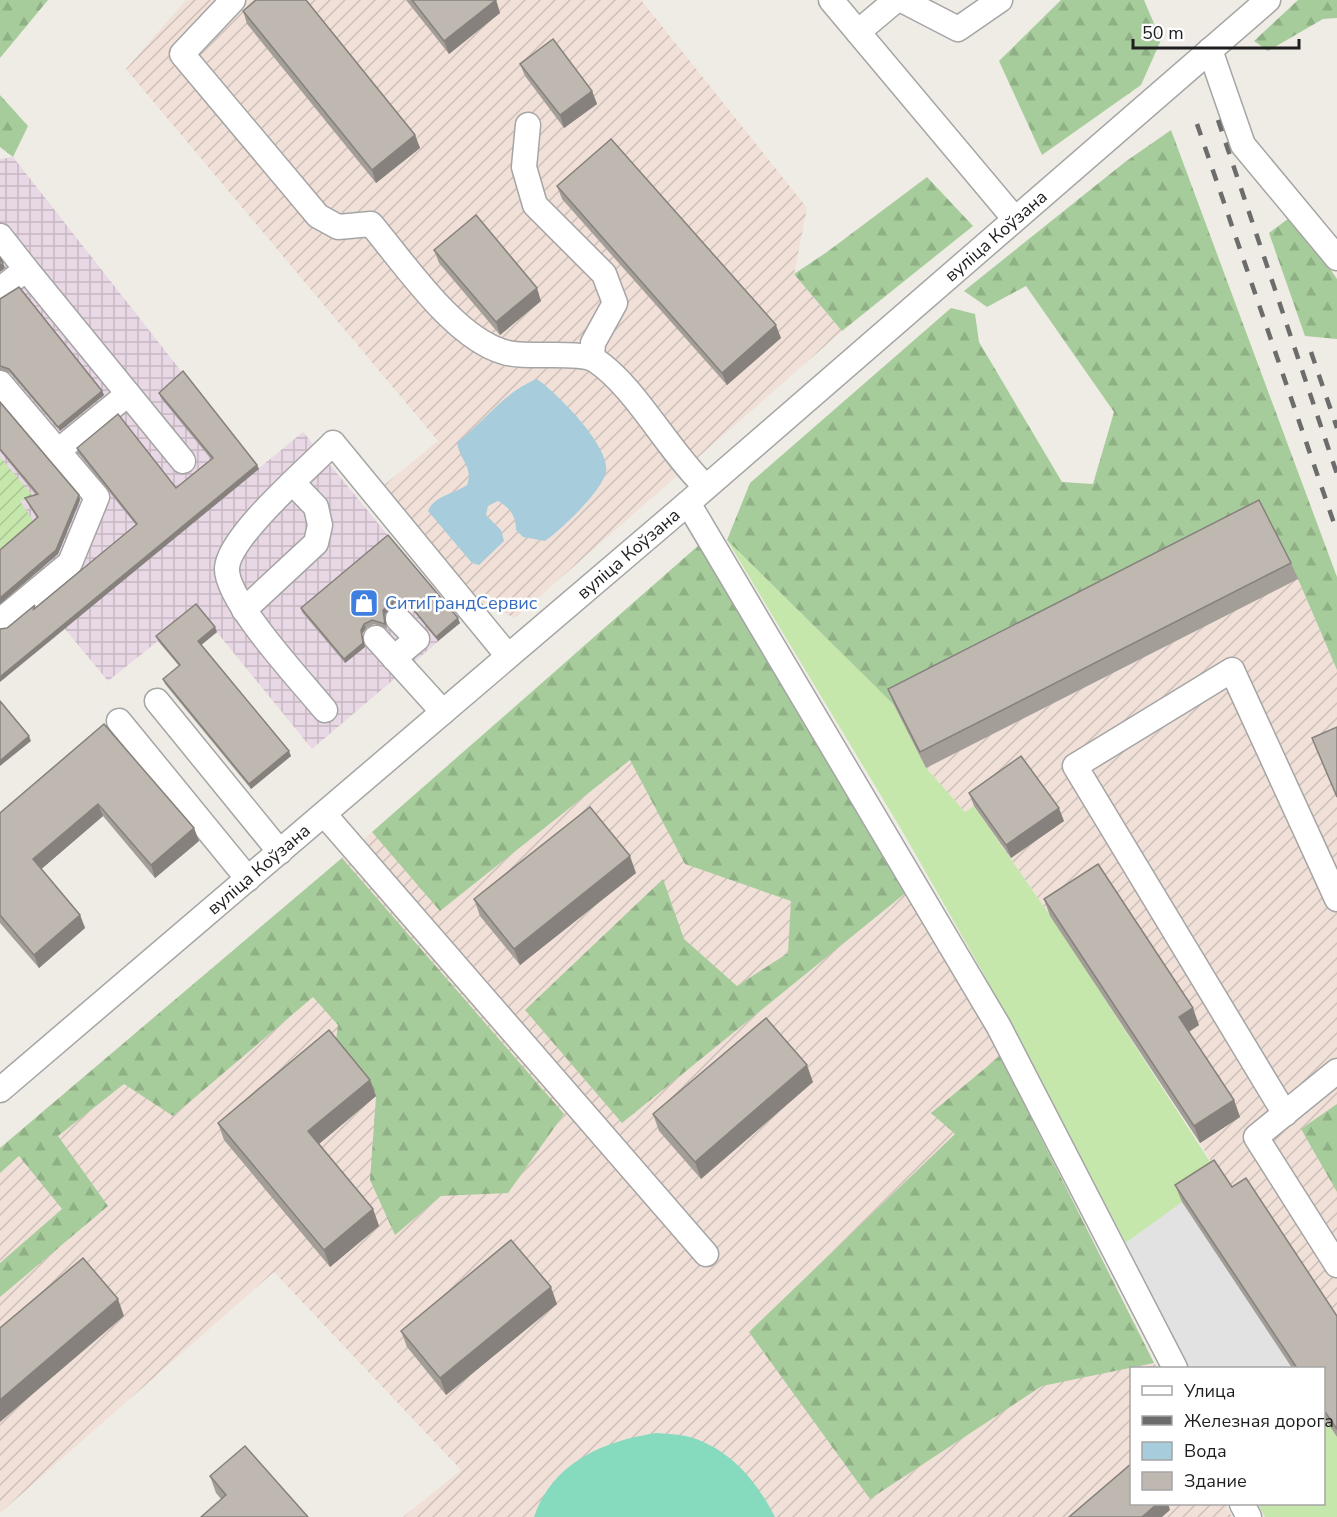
<svg xmlns="http://www.w3.org/2000/svg" width="1337" height="1517" font-family="'Nunito Sans',sans-serif">
<style>
.industrial{fill:url(#industrial-grid)}
.military{fill:url(#military-furrows)}
.grass{fill:#c6e7ac}
.forest{fill:url(#forest-firs)}
.garden{fill:url(#garden-furrows)}
.pitch{fill:#86dbbe}
.parking{fill:#e2e2e2}
.water{fill:#a7ccdb}
.lines{fill:none;stroke-linecap:round;stroke-linejoin:round}
.minor-casing{stroke:#a5a5a5;stroke-width:27}
.minor{stroke:#fff;stroke-width:24}
.rail{stroke:#6c6c6c;stroke-width:4.5;stroke-dasharray:12 12;stroke-linecap:butt}
.wall{fill:#a49e98}
.shaded-wall{fill:#86817c}
.building{fill:#bfb8b1;stroke:#86817c;stroke-width:1.5}
.labels{text-anchor:middle;stroke-width:5;stroke-linejoin:round;paint-order:stroke}
.street-label{font-size:18px;fill:#1e1e1e;stroke:#fff}
.shop-label{font-size:18px;fill:#366cbe;stroke:#fff;text-anchor:start}
</style>
<defs>
<pattern id="industrial-grid" width="8" height="8" patternUnits="userSpaceOnUse" patternTransform="scale(1.5)"><rect width="8" height="8" fill="#e8d7e4"/><path d="M0 4h8M4 0v8" fill="none" stroke="#c7b8c3"/></pattern>
<pattern id="military-furrows" width="10" height="10" patternUnits="userSpaceOnUse" patternTransform="scale(1.5)"><rect width="10" height="10" fill="#f0e0d8"/><path d="M-1 1l2-2M0 10L10 0M9 11l2-2" fill="none" stroke="#cdc0b9"/></pattern>
<pattern id="forest-firs" width="22" height="20" patternUnits="userSpaceOnUse" patternTransform="scale(1.5)"><rect width="22" height="20" fill="#a7cc9b"/><path d="M5 1l3.5 6h-7zM16 11l3.5 6h-7z" fill="#8faf85"/></pattern>
<pattern id="garden-furrows" width="10" height="10" patternUnits="userSpaceOnUse" patternTransform="scale(1.5)"><rect width="10" height="10" fill="#c6e7ac"/><path d="M-1 1l2-2M0 10L10 0M9 11l2-2" fill="none" stroke="#aac694"/></pattern>
</defs>
<rect width="100%" height="100%" fill="#efece5"/>
<polygon class="industrial" points="13,157 258,469 303,432 460,623 312,749 198,609 108,681 65,629 0,682 0,159"/>
<g class="military">
<polygon points="186,0 641,0 807,208 794,274 842,331 515,618 474,599 383,486 438,441 126,69"/>
<polygon points="1266,517 1298,579 1337,670 1337,1437 1324,1417 1324,1368 1292,1368 1182,1202 1220,1177 1200,1143 1058,927 974,806 965,813 926,768 894,705"/>
<polygon points="699,545 908,891 1000,1056 1157,1368 1132,1368 1132,1504 1225,1504 1232,1517 403,1517 461,1470 274,1272 0,1513 0,1148 354,848"/>
</g>
<g class="grass">
<polygon points="727,540 894,705 926,768 965,812 974,806 1058,927 1220,1177 1126,1243 982,971 901,829"/>
<polygon points="1324,1417 1337,1437 1337,1517 1265,1517 1258,1504 1324,1504"/>
</g>
<g class="forest">
<polygon points="0,0 48,0 0,58"/>
<polygon points="1061,0 1144,0 1161,40 1141,85 1042,155 999,61"/>
<polygon points="1298,0 1337,0 1337,18 1323,19 1268,51 1254,41"/>
<polygon points="0,95 28,126 13,157 0,147"/>
<polygon points="1171,130 1337,577 1337,670 1298,579 1265,517 894,705 727,540 750,483 951,308 975,314 979,342 1062,482 1093,484 1114,412 1026,286 987,307 964,291 1125,162"/>
<polygon points="927,177 973,226 842,331 794,274 827,252"/>
<polygon points="1293,215 1337,279 1337,339 1305,336 1269,233"/>
<polygon points="699,545 908,891 622,1123 525,1010 663,879 684,939 737,986 788,953 791,901 685,864 630,760 440,911 372,832"/>
<polygon points="342,858 564,1114 508,1193 441,1196 395,1235 370,1180 376,1097 335,1047 338,1025 313,997 173,1116 124,1084 58,1136 108,1206 0,1297 0,1263 62,1209 19,1156 0,1173 0,1148"/>
<polygon points="1000,1056 1154,1363 1042,1386 870,1499 749,1332 955,1134 931,1113"/>
<polygon points="1337,1104 1337,1192 1301,1129"/>
</g>
<polygon class="garden" points="0,457 34,497 20,501 34,522 0,551"/>
<path class="pitch" d="M656 1433C668 1434 682 1434 693 1438 732 1451 757 1482 775 1517H534C552 1463 603 1441 656 1433Z"/>
<polygon class="parking" points="1182,1202 1292,1368 1175,1368 1116,1250"/>
<path class="water" d="M537 379C556 392 611 447 606 472 602 491 561 530 545 541L523 537 516 530C516 516 510 508 498 501L488 506 486 515 501 530 504 541 479 565 472 563 428 511C435 495 454 494 467 485 474 467 459 460 457 442 484 422 505 391 537 379Z"/>
<g class="lines">
<g class="minor-casing">
<g id="minor">
<path d="M233 0 182 54 318 216 338 227 371 224C404 263 454 338 504 352 525 359 579 350 595 360 635 386 668 451 706 487"/>
<polyline points="831,0 1014,218"/>
<polyline points="902,0 958,29 1000,0"/>
<polyline points="858,32 896,0"/>
<polyline points="1210,50 1243,145 1337,258"/>
<polyline points="528,125 524,167 535,205 604,274 615,303 593,343 592,358"/>
<polyline points="0,236 26,269 0,290"/>
<polyline points="26,269 183,461"/>
<polyline points="0,383 97,497 70,563 0,621"/>
<polyline points="58,451 128,394"/>
<polyline points="688,503 999,1027 1175,1368"/>
<polyline points="244,610 316,543 320,525 316,507 293,483"/>
<polyline points="376,638 443,712"/>
<polyline points="394,658 417,639 398,619"/>
<polyline points="157,701 280,852"/>
<path d="M325 710C303 683 225 600 227 568 229 536 309 468 333 443L508 656"/>
<polyline points="119,721 248,879"/>
<polyline points="324,814 706,1254"/>
<polyline points="1337,1071 1256,1137 1337,1265"/>
<path id="s1" d="M0 1090 688 503 1268 0"/>
<polyline points="1285,1114 1075,766 1232,670 1337,899"/>
<polyline points="1242,1504 1249,1517"/>
</g>
</g>
<use href="#minor" class="minor"/>
<g class="rail">
<polyline points="1218,120 1337,474"/>
<polyline points="1197,124 1337,532"/>
<polyline points="1311,352 1337,428"/>
</g>
</g>
<g class="wall">
<polygon points="406,0 496,0 500,13 449,54"/>
<polygon points="243,11 415,135 420,148 376,183 247,24"/>
<polygon points="520,64 592,91 597,104 564,128 525,76"/>
<polygon points="557,186 781,338 727,385 562,199"/>
<polygon points="434,250 541,301 500,335 439,263"/>
<polygon points="0,299 102,391 104,395 60,431 10,373 0,370"/>
<polygon points="159,393 257,465 259,469 7,628 36,607 136,525 78,453 77,448 176,488 211,459 161,398"/>
<polygon points="0,402 79,495 80,500 58,554 0,604 0,550 37,518 27,502 25,498 36,495 0,451"/>
<polygon points="388,535 460,623 438,641 411,608 394,605 385,614 387,629 374,624 366,628 362,634 365,647 345,663 302,612 301,608"/>
<polygon points="1291,563 1298,579 926,768 894,705 888,689"/>
<polygon points="217,632 201,645 291,756 251,789 165,684 163,679 179,666 158,641 156,636"/>
<polygon points="104,724 194,828 199,841 155,878 103,816 41,869 80,915 85,928 39,968 0,923 0,813"/>
<polygon points="969,793 1064,821 1011,858 974,806"/>
<polygon points="636,873 520,965 480,916 474,899"/>
<polygon points="1044,899 1199,1025 1189,1032 1234,1100 1240,1117 1200,1143 1050,916"/>
<polygon points="813,1082 701,1179 659,1131 653,1114"/>
<polygon points="376,1096 319,1144 373,1209 379,1226 330,1267 224,1140 218,1123"/>
<polygon points="1175,1185 1232,1187 1337,1316 1337,1437 1323,1416 1323,1368 1292,1368 1182,1202"/>
<polygon points="557,1304 446,1395 407,1347 401,1331"/>
<polygon points="210,1476 308,1517 221,1499 216,1493"/>
</g>
<g class="shaded-wall">
<polygon points="496,0 500,13 449,54 444,41"/>
<polygon points="592,91 597,104 564,128 560,115"/>
<polygon points="415,135 420,148 376,183 372,170"/>
<polygon points="3,263 5,268 0,272 0,266"/>
<polygon points="537,288 541,301 500,335 496,322"/>
<polygon points="776,325 781,338 727,385 722,373"/>
<polygon points="102,391 104,395 60,431 58,427"/>
<polygon points="257,465 259,469 0,682 0,677"/>
<polygon points="79,495 80,500 58,554 0,604 0,598"/>
<polygon points="393,601 394,605 385,614 387,629 383,610"/>
<polygon points="458,618 460,623 438,641 436,637"/>
<polygon points="364,624 366,628 362,634 365,647 345,663 344,659"/>
<polygon points="215,627 217,632 200,646 198,641"/>
<polygon points="29,736 31,741 0,766 0,761"/>
<polygon points="289,751 291,756 251,789 249,784"/>
<polygon points="98,804 103,816 38,872 33,859"/>
<polygon points="1059,808 1064,821 1011,858 1006,845"/>
<polygon points="194,828 199,841 155,878 151,865"/>
<polygon points="630,856 636,873 520,965 514,949"/>
<polygon points="80,915 85,928 39,968 34,955"/>
<polygon points="1193,1008 1199,1025 1185,1034 1179,1017"/>
<polygon points="807,1065 813,1082 701,1179 695,1162"/>
<polygon points="370,1080 376,1096 314,1148 308,1131"/>
<polygon points="1234,1100 1240,1117 1200,1143 1194,1126"/>
<polygon points="373,1209 379,1226 330,1267 324,1250"/>
<polygon points="551,1287 557,1304 446,1395 440,1378"/>
<polygon points="118,1299 124,1316 0,1422 0,1400"/>
<polygon points="1158,1503 1168,1503 1170,1510 1162,1517 1142,1517"/>
</g>
<g class="building">
<polygon points="256,0 306,0 415,135 372,170 243,11"/>
<polygon points="412,0 496,0 444,41"/>
<polygon points="553,39 592,91 560,115 520,64"/>
<polygon points="611,139 776,325 722,373 557,186"/>
<polygon points="476,215 537,288 496,322 434,250"/>
<polygon points="0,258 3,263 0,266"/>
<polygon points="19,287 102,391 58,427 9,369 0,366 0,299"/>
<polygon points="183,371 257,465 0,677 0,629 7,628 35,605 33,610 137,524 77,448 118,414 176,488 213,458 159,393"/>
<polygon points="0,402 79,495 56,550 0,598 0,550 38,517 25,498 38,494 0,449"/>
<polygon points="1259,500 1291,563 920,752 888,689"/>
<polygon points="388,535 458,618 436,637 409,604 393,601 383,610 385,624 372,620 364,624 361,630 363,643 344,659 301,608"/>
<polygon points="196,604 215,627 198,641 289,751 249,784 163,679 180,665 156,636"/>
<polygon points="0,701 29,736 0,761"/>
<polygon points="104,724 194,828 151,865 98,804 33,859 80,915 34,955 0,915 0,813"/>
<polygon points="1337,727 1337,797 1312,738"/>
<polygon points="1021,756 1059,808 1006,845 969,793"/>
<polygon points="590,807 630,856 514,949 474,899"/>
<polygon points="1098,864 1193,1008 1179,1017 1234,1100 1194,1126 1044,899"/>
<polygon points="766,1018 807,1065 695,1162 653,1114"/>
<polygon points="329,1030 370,1080 308,1131 373,1209 324,1250 218,1123"/>
<polygon points="1214,1160 1232,1187 1246,1178 1337,1316 1337,1429 1323,1409 1323,1368 1297,1368 1175,1185"/>
<polygon points="511,1240 551,1287 440,1378 401,1331"/>
<polygon points="83,1258 118,1299 0,1400 0,1328"/>
<polygon points="245,1446 308,1517 201,1517 226,1495 210,1476"/>
<polygon points="1131,1464 1131,1503 1158,1503 1142,1517 1069,1517"/>
</g>
<defs>
<g id="shop-square" transform="scale(1.5)"><rect x="-9" y="-9" width="18" height="18" rx="4" fill="#3f7fe0" stroke="#fff"/><path d="M-5-2.5h2.3a2.7 3.5 0 0 1 5.4 0H5L5.5 6h-11ZM-1.5-2.5h3a1.5 2.3 0 0 0-3 0Z" fill="#fff"/></g>
</defs>
<g fill-rule="evenodd">
<use href="#shop-square" x="364" y="603"/>
</g>
<g class="labels">
<g class="street-label">
<text dy="6" stroke="none"><textPath href="#s1" startOffset="1312">вуліца Коўзана</textPath></text>
<text dy="6" stroke="none"><textPath href="#s1" startOffset="826">вуліца Коўзана</textPath></text>
<text dy="6" stroke="none"><textPath href="#s1" startOffset="340">вуліца Коўзана</textPath></text>
</g>
<g class="shop-label">
<text x="385" y="609">СитиГрандСервис</text>
</g>
</g>
<rect x="1130" y="1367" width="195" height="138" fill="#ffffff" stroke="#a5a5a5" stroke-width="1.5"/>
<rect x="1142" y="1386" width="30" height="9" fill="#ffffff" stroke="#a5a5a5" stroke-width="1.5"/>
<text x="1184" y="1397" font-size="18" fill="#1e1e1e">Улица</text>
<rect x="1142" y="1416" width="30" height="9" fill="#6c6c6c" stroke="#a5a5a5" stroke-width="1.5"/>
<text x="1184" y="1427" font-size="18" fill="#1e1e1e">Железная дорога</text>
<rect x="1142" y="1442" width="30" height="18" fill="#a7ccdb" stroke="#a5a5a5" stroke-width="1.5"/>
<text x="1184" y="1457" font-size="18" fill="#1e1e1e">Вода</text>
<rect x="1142" y="1472" width="30" height="18" fill="#bfb8b1" stroke="#a5a5a5" stroke-width="1.5"/>
<text x="1184" y="1487" font-size="18" fill="#1e1e1e">Здание</text>
<path d="M1133 39v9h166v-9" fill="none" stroke="#1e1e1e" stroke-width="3"/>
<text x="1142" y="39" font-size="18" fill="#1e1e1e" stroke="#ffffff" stroke-width="4.5" paint-order="stroke">50 m</text>
</svg>
